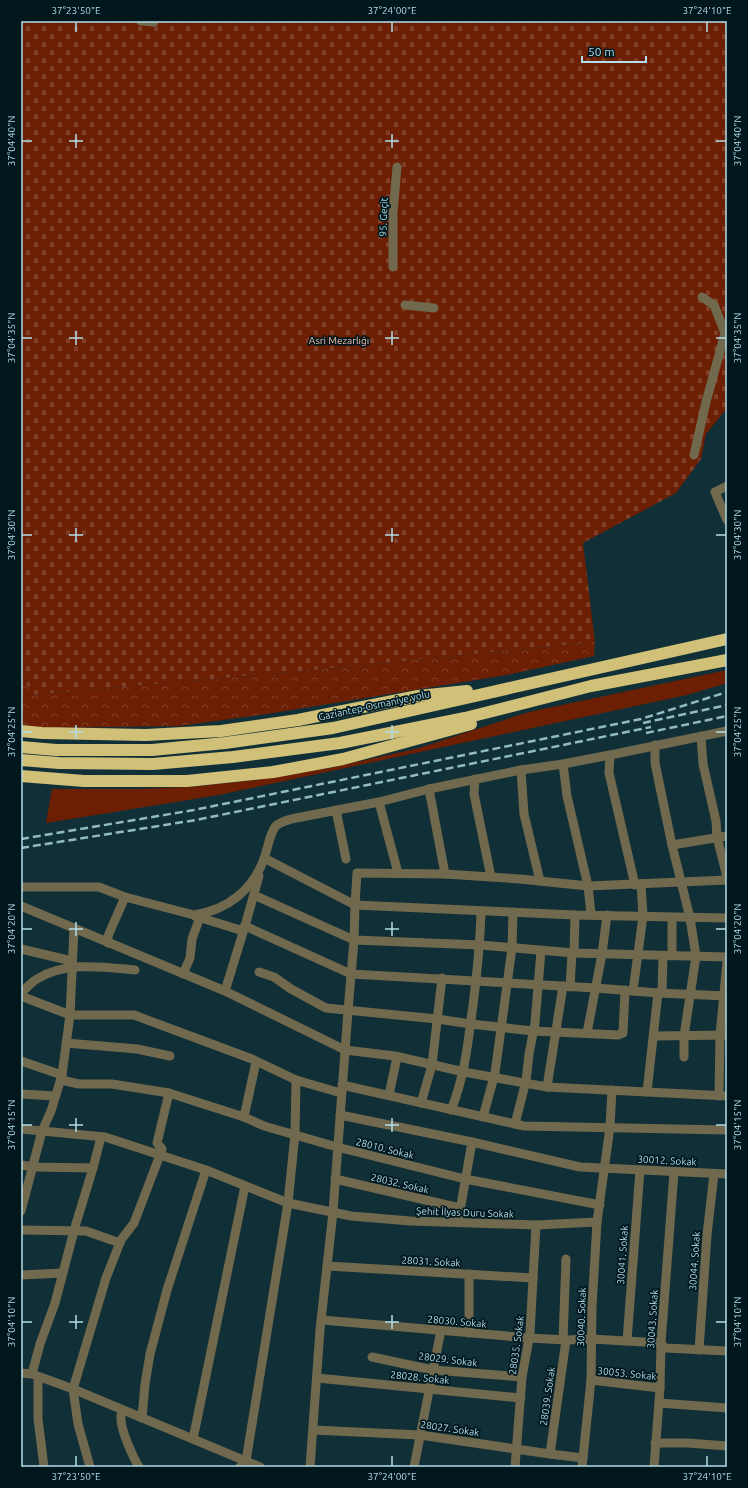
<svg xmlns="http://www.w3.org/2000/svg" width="748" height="1488" font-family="Ubuntu,sans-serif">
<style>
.grass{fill:#6d1f04}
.cemetery{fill:url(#cemetery-stones)}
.park{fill:url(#park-crowns)}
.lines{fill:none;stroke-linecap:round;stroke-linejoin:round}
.minor{stroke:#70694d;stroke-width:9}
.highway{stroke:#d0c078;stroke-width:12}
.rail{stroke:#91bac5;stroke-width:2.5;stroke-dasharray:8 4;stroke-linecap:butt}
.ticks{fill:none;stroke:#b3deea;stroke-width:1.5}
.labels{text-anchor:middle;stroke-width:3.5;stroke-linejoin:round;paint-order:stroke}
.street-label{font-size:10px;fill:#b3deea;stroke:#00171e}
.park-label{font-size:10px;fill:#fec2b0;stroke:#00171e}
.neatline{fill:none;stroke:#b3deea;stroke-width:1.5}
.ticks-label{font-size:10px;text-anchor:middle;fill:#b3deea}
</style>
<defs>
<pattern id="cemetery-stones" width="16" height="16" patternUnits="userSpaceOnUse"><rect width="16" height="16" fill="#6d1f04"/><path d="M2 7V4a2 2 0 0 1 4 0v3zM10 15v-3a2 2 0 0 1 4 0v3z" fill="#7f3f29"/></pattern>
<pattern id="park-crowns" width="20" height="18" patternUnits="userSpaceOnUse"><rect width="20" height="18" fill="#6d1f04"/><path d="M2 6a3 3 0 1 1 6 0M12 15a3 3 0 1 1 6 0" fill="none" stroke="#7f3f29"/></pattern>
</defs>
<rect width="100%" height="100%" fill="#112f37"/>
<polygon class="grass" points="727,670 727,683 687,695 219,795 46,823 52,789 135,789 190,787 256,780 330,768 419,748 529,712"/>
<polygon class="cemetery" points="21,21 727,21 727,408 706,434 701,459 676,493 583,543 595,642 315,670 30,695 21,668"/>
<polygon class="park" points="595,642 594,656 507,675 267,714 179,726 43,728 21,725 21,668 30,695 315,670"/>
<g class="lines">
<g class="minor">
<polyline points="141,21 154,22"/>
<polyline points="393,267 393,213 397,167"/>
<polyline points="405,305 434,308"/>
<polyline points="694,455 706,402 725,333 714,305 702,297"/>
<polyline points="727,486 715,492 727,520"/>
<polyline points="701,736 703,764 716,821 717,837 727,877"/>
<polyline points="655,745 655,763 672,845 690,918 696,956 684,1036 684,1057"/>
<polyline points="610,755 609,773 635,885"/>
<polyline points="563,764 567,796 588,886 591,914"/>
<polyline points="521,770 524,814 540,881"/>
<polyline points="475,779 474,794 491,877"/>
<polyline points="429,789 445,874"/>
<polyline points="379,802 398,873"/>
<polyline points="336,810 346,859"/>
<polyline points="672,845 727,836"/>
<polyline points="264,858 355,905 575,915 727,918"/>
<path d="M21 887H99L125 897 194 915C227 910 252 891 264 859 267 851 270 833 275 827 279 822 286 821 291 819L379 802 429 789 521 770 563 764 610 755 727 731"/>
<polyline points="254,895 354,940 480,945 574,953 727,957"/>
<polyline points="21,906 225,991 345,1050 395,1056 464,1072 547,1087 727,1096"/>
<polyline points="195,916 240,930 245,926 259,876"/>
<polyline points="108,943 108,936 125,897"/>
<polyline points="21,949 72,961"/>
<polyline points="574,953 575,915"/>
<polyline points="672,956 672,918"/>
<polyline points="259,972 274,977 291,989 326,1008 437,1019 471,1024 533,1031 618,1035 623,1033 625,990"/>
<polyline points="183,974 190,958 192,939 200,917"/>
<polyline points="570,987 572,953"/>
<polyline points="225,991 245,926 351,974 596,988 658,993 727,996"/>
<polyline points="633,991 643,916 641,884"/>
<path d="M21 993C26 989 31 982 37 979 66 961 103 967 135 970"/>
<polyline points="662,993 663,956"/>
<polyline points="21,996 70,1015 134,1015 252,1059 296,1080 341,1093"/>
<polyline points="587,1033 602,954 607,915"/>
<polyline points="654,1036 727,1035"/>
<polyline points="66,1043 137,1049 170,1056"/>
<polyline points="21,1061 62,1075"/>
<polyline points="61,1080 79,1084 112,1084 169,1093 157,1143 162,1149 160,1155 134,1223 121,1240 106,1278 73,1389 78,1424 90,1467"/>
<polyline points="342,1085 524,1126 727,1130"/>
<polyline points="547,1087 563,986"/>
<polyline points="647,1092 658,993"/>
<polyline points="169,1093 244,1117 264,1126 337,1147 465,1179 600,1205"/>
<polyline points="21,1094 55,1096"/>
<polyline points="389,1095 397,1057"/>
<polyline points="719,1096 720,1035 727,961"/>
<polyline points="421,1103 432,1065 442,978"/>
<path d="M451 1110C463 1081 467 1051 471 1020 476 984 480 948 481 911"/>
<polyline points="340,1115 472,1142 580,1167 727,1174"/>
<polyline points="244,1117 256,1062"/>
<polyline points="483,1117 495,1073 512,948 513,912"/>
<polyline points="515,1124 526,1081 529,1054 535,1023 541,951"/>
<polyline points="21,1129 105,1137 206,1170 288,1203 351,1216 410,1221 536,1225 597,1222"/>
<polyline points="21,1165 33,1167 93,1168 75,1227 55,1303 40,1344 32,1374"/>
<polyline points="93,1168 101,1137"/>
<polyline points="335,1179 460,1208"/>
<polyline points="21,1211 42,1131 51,1111 62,1075 70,1015 74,929"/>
<polyline points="458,1222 472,1142"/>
<polyline points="21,1230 86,1231 120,1243"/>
<polyline points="327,1266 533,1278"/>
<polyline points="21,1275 63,1273"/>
<polyline points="322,1320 529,1338 566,1340 591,1339 661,1343 665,1348 727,1351"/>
<polyline points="469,1333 469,1274"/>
<polyline points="563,1340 566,1259"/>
<polyline points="627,1341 640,1170"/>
<polyline points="699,1350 707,1235 714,1174"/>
<polyline points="372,1357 433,1370 522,1377"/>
<polyline points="21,1373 32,1374 73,1389 260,1467"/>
<polyline points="38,1377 38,1419 44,1467"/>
<polyline points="317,1378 521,1398"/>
<polyline points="591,1380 660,1388"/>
<polyline points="659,1403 727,1408"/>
<path d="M123 1410C122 1412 120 1416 121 1419 121 1431 133 1457 139 1467"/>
<polyline points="142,1418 145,1384 150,1354 167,1290 206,1170"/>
<polyline points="313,1430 420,1435 550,1454 583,1458"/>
<polyline points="193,1439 245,1186"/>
<polyline points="655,1443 688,1443 727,1446"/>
<polyline points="550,1454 566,1340"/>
<polyline points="240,1467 246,1461 288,1203 295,1134 296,1080"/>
<polyline points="310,1467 320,1330 333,1212 348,1011 354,940 355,905 357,873 445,874 520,879 588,886 727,880"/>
<polyline points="414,1467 441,1330"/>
<polyline points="515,1467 522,1377 530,1333 536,1225"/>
<polyline points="582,1467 591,1380 592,1307 597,1222 610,1127 612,1090"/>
<polyline points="654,1467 660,1388 661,1343 674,1172"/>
</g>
<g class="highway">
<polyline points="21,731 42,733 146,735 221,731 298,720 418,696 467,691"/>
<polyline points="21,747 56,750 152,750 225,743 333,728 727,639"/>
<polyline points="21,760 59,763 153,764 233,757 340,743 465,718 591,686 727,660"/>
<polyline points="21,776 84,781 187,781 273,772 343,759 471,724"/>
</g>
<g class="rail">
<polyline points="643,723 727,705"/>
<polyline points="646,733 727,716"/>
<polyline points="21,839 194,810 641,719 727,692"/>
<polyline points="21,848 196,820 651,727"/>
</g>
</g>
<path class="ticks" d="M76 22V32M392 22V32M707 22V32M76 134V148M392 134V148M22 141H32M69 141H83M385 141H399M716 141H726M76 331V345M392 331V345M22 338H32M69 338H83M385 338H399M716 338H726M76 528V542M392 528V542M22 535H32M69 535H83M385 535H399M716 535H726M76 725V739M392 725V739M22 732H32M69 732H83M385 732H399M716 732H726M76 922V936M392 922V936M22 929H32M69 929H83M385 929H399M716 929H726M76 1118V1132M392 1118V1132M22 1125H32M69 1125H83M385 1125H399M716 1125H726M76 1315V1329M392 1315V1329M22 1322H32M69 1322H83M385 1322H399M716 1322H726M76 1456V1466M392 1456V1466M707 1456V1466"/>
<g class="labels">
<g class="street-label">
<text transform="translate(383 217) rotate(-88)" y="4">95. Geçit</text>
<text transform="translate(374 705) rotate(-12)" y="4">Gaziantep-Osmaniye yolu</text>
<text transform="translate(385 1148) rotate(14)" y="4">28010. Sokak</text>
<text transform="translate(667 1160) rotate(3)" y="4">30012. Sokak</text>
<text transform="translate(400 1183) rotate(13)" y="4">28032. Sokak</text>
<text transform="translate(465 1212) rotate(2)" y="4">Şehit İlyas Duru Sokak</text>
<text transform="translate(622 1255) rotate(-86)" y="4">30041. Sokak</text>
<text transform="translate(431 1261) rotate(3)" y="4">28031. Sokak</text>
<text transform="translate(694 1261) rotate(-86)" y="4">30044. Sokak</text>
<text transform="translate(581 1317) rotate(-88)" y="4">30040. Sokak</text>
<text transform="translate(652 1319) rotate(-86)" y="4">30043. Sokak</text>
<text transform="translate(457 1321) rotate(5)" y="4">28030. Sokak</text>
<text transform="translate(516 1345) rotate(-82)" y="4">28035. Sokak</text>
<text transform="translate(448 1359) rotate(7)" y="4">28029. Sokak</text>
<text transform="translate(627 1373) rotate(6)" y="4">30053. Sokak</text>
<text transform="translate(420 1377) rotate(6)" y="4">28028. Sokak</text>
<text transform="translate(547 1396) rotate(-82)" y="4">28039. Sokak</text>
<text transform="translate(450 1428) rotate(8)" y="4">28027. Sokak</text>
</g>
<g class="park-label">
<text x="339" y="344">Asri Mezarlığı</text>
</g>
</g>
<rect width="748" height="1488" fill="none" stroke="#00171e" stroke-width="44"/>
<path d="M582 56v6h64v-6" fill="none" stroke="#b3deea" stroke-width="2"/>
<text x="588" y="56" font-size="12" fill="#b3deea" stroke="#00171e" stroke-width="3" paint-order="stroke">50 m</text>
<rect x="22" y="22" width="704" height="1444" class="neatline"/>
<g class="ticks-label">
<text x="76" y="14">37°23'50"E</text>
<text x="392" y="14">37°24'00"E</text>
<text x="707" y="14">37°24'10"E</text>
<text transform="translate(11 141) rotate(-90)" y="4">37°04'40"N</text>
<text transform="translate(737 141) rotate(-90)" y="4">37°04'40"N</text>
<text transform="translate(11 338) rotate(-90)" y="4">37°04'35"N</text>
<text transform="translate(737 338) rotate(-90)" y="4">37°04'35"N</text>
<text transform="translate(11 535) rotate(-90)" y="4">37°04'30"N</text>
<text transform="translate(737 535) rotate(-90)" y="4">37°04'30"N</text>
<text transform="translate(11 732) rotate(-90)" y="4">37°04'25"N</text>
<text transform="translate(737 732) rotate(-90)" y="4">37°04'25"N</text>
<text transform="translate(11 929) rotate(-90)" y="4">37°04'20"N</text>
<text transform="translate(737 929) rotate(-90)" y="4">37°04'20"N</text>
<text transform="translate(11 1125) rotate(-90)" y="4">37°04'15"N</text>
<text transform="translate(737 1125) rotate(-90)" y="4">37°04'15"N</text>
<text transform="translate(11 1322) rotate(-90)" y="4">37°04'10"N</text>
<text transform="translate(737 1322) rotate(-90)" y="4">37°04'10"N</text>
<text x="76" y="1480">37°23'50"E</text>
<text x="392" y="1480">37°24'00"E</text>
<text x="707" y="1480">37°24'10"E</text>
</g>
</svg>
